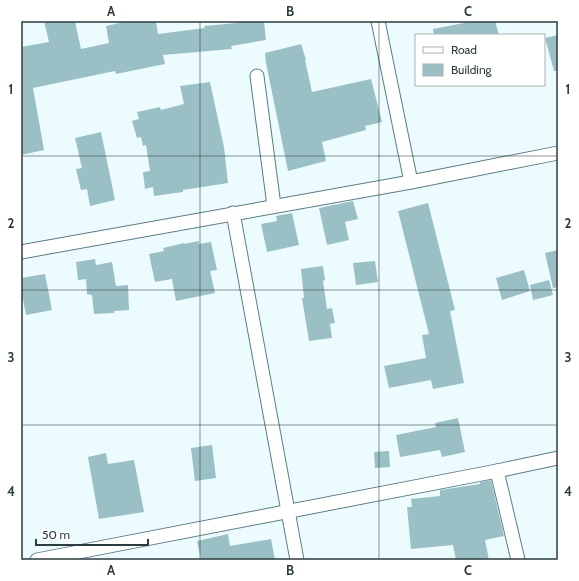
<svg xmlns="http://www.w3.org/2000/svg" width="579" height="581" font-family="Cabin,sans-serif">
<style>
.building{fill:#9ac0c6}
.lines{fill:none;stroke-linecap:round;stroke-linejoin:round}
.street-casing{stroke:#5a7d83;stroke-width:15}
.street{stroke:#fff;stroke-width:13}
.grid{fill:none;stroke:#2c3b3e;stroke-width:1;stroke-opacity:0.55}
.neatline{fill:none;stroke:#2c3b3e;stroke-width:1.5}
.grid-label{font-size:13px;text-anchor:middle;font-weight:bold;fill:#2c3b3e}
</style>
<rect width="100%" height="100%" fill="#ecfbfe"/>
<g class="building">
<polygon points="44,21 75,21 81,49 109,43 106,26 128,21 156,21 158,34 205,28 204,26 237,23 237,21 264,21 266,40 231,46 232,49 163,55 165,64 116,74 115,71 33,88 44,150 21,155 21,47 49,42"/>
<polygon points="474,21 495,21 499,35 434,35 433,29"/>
<polygon points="558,35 558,71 554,71 545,38"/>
<polygon points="301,44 306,60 305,60 312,92 371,79 382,122 365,126 366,130 322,142 326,161 288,171 266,63 265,53"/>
<polygon points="210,82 224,147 228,183 183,190 183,192 154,196 153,187 145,189 143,172 150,171 146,145 143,146 141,137 137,138 132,121 139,119 137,112 160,107 161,110 184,104 180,86"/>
<polygon points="101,132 115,200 90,206 87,189 81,190 76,169 82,168 75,138"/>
<polygon points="353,201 358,219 345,222 349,240 327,245 319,208"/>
<polygon points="428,203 455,310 450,311 464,383 433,389 431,380 389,388 384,366 426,358 422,335 429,334 398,211"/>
<polygon points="292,213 299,245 267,252 261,224 277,221 276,216"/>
<polygon points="199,241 199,244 211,242 217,270 210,271 215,293 176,301 172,279 155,282 149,254 164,251 163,248 184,243 184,244"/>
<polygon points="558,250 558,287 553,288 545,253"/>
<polygon points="95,259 96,265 112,262 116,286 128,285 129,310 114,311 114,313 94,314 92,295 87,294 86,279 78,280 76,262"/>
<polygon points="375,261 378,282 356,285 353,263"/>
<polygon points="323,266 325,280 323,281 327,309 332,308 335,323 330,324 332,338 309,341 302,298 304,298 301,269"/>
<polygon points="524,270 530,291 502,300 496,278"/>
<polygon points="45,274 52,310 26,315 21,289 21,278"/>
<polygon points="549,280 553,295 533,300 530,285"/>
<polygon points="458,418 465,452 442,457 440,450 400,457 396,435 436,427 435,423"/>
<polygon points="212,445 216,478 195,481 191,448"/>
<polygon points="389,451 390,467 375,468 374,452"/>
<polygon points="106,453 108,464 134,460 144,512 99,519 88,457"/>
<polygon points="491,480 504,536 485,540 489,560 456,560 453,545 411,549 407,507 412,507 411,499 440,496 440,490 480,484 480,482"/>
<polygon points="228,534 230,546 271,539 275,560 201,560 197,541"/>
</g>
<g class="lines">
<g class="street-casing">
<g id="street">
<polyline points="378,21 411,182"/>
<polyline points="257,76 274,206"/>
<polyline points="233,213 297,560"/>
<polyline points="21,252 411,182 558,153"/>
<polyline points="497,471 518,560"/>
<polyline points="37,560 497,471 558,458"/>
</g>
</g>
<use href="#street" class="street"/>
</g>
<path class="grid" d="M200 21V560M379 21V560M21 156H558M21 290H558M21 425H558"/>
<rect width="579" height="581" fill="none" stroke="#ffffff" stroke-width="44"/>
<rect x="415" y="34" width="130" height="52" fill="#ffffff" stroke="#abb1b2"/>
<rect x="423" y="47" width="20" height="6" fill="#ffffff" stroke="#abb1b2"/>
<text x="451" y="54" font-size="12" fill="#2c3b3e">Road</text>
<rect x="423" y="64" width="20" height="12" fill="#9ac0c6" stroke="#abb1b2"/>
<text x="451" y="74" font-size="12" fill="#2c3b3e">Building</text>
<path d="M36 539v6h112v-6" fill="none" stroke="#2c3b3e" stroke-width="2"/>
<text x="42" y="539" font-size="12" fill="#2c3b3e" stroke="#ffffff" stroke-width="3" paint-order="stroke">50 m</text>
<rect x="22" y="22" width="535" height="537" class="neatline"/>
<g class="grid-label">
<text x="111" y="16">A</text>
<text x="290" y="16">B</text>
<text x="468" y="16">C</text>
<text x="11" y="94">1</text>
<text x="568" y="94">1</text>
<text x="11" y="228">2</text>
<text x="568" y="228">2</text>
<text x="11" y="362">3</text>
<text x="568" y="362">3</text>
<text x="11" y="496">4</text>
<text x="568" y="496">4</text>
<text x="111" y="575">A</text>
<text x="290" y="575">B</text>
<text x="468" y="575">C</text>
</g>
</svg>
